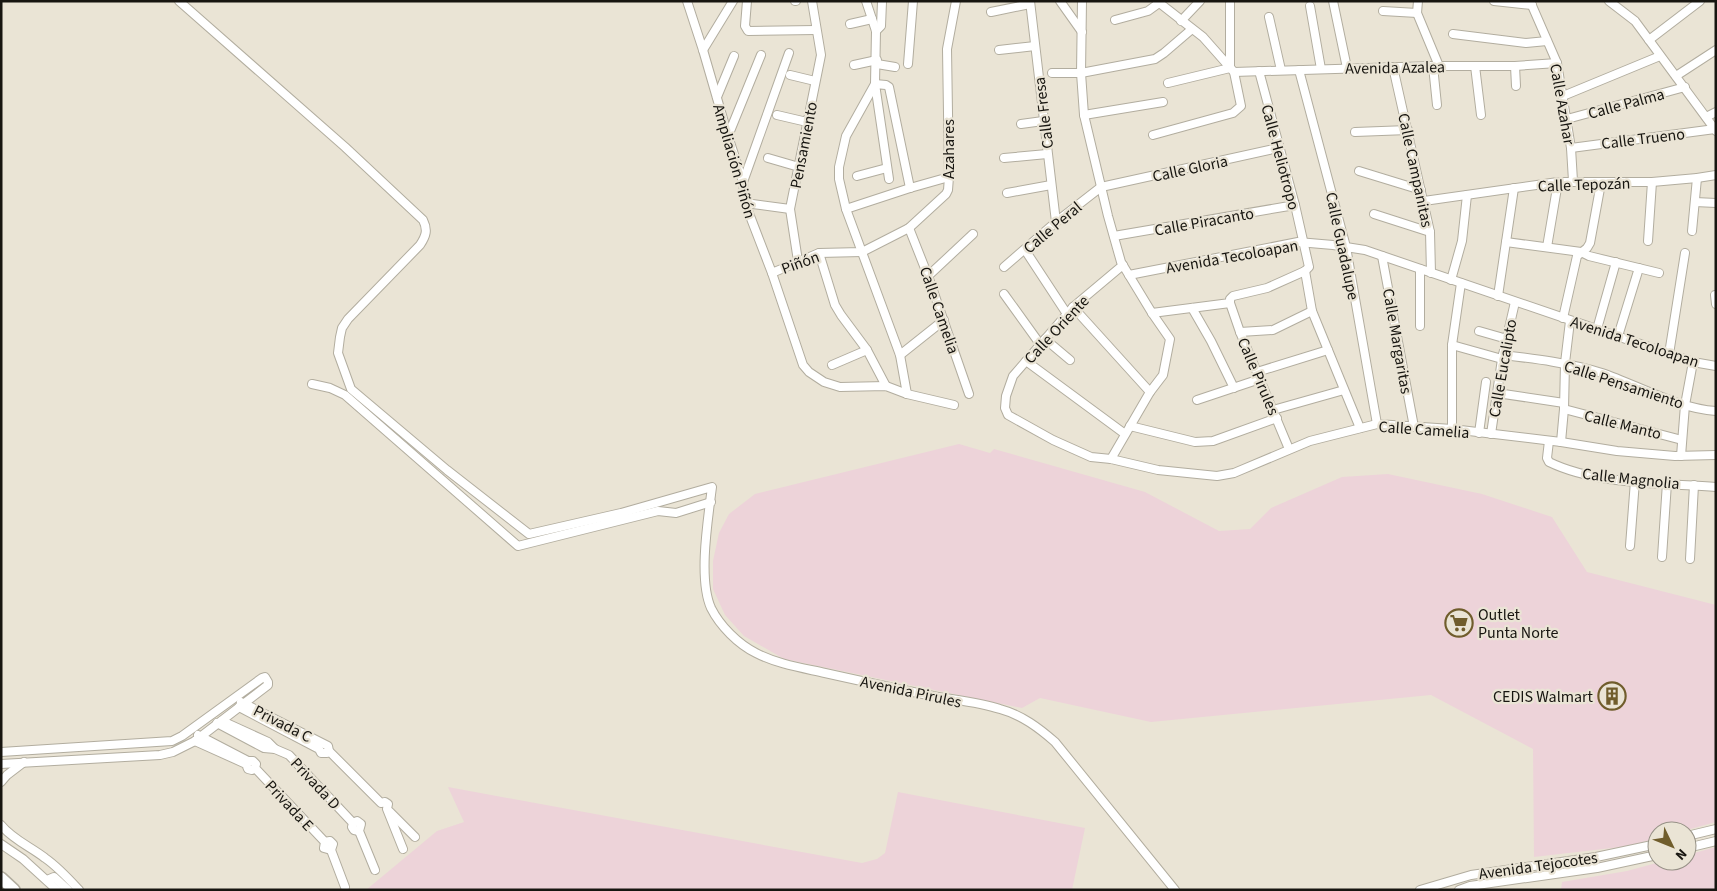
<svg xmlns="http://www.w3.org/2000/svg" width="1717" height="891" font-family="'Source Sans 3',sans-serif">
<style>
.industrial{fill:#edd3d9}
.lines{fill:none;stroke-linecap:round;stroke-linejoin:round}
.minor-casing{stroke:#b2ad9f;stroke-width:10}
.highway-casing{stroke:#b2ad9f;stroke-width:14}
.minor{stroke:#fff;stroke-width:8}
.highway{stroke:#fff;stroke-width:11}
.labels{text-anchor:middle;stroke-width:4.5;stroke-linejoin:round;paint-order:stroke}
.street-label{font-size:16px;fill:#171510;stroke:#eae4d5}
.poi-label{font-size:16px;fill:#171510;stroke:#eae4d5;text-anchor:start}
</style>
<rect width="100%" height="100%" fill="#eae4d5"/>
<g class="industrial">
<polygon points="959,444 990,453 994,449 1145,492 1219,531 1250,529 1271,508 1342,477 1388,474 1482,494 1552,517 1587,572 1716,605 1716,822 1683,831 1657,831 1657,838 1629,846 1534,857 1533,749 1431,695 1151,722 1040,698 1022,708 784,659 744,636 725,615 713,589 713,561 719,533 729,514 755,494"/>
<polygon points="448,787 862,863 877,859 885,853 898,792 1085,828 1072,890 366,890 437,831 464,822"/>
<polygon points="1716,847 1716,890 1561,890 1562,882 1627,871 1664,861 1687,861 1687,855"/>
</g>
<g class="lines">
<g class="minor-casing">
<g id="minor">
<path d="M179 1 345 147 423 220C428 230 426 236 420 245L348 319 342 328 340 337 338 353 351 389 447 470 529 534 621 513 712 487C708 519 698 579 711 608 720 626 738 644 756 653 777 664 803 668 825 673 861 681 897 689 933 696 955 700 979 702 1000 709 1022 715 1039 728 1055 742L1175 890"/>
<polyline points="687,1 703,50 728,136 743,182 745,203 772,273 819,253 862,252 909,228 946,194 948,190 949,177 947,49 956,1"/>
<polyline points="747,1 745,26 748,31 816,30"/>
<polyline points="795,1 796,1"/>
<polyline points="866,1 876,31 875,84 846,136 839,167 839,179 846,209 900,355 907,394"/>
<polyline points="1030,1 1056,222"/>
<polyline points="1060,1 1082,32"/>
<polyline points="1082,1 1081,73 1084,115 1108,216 1121,262 1152,313 1170,339 1163,375 1150,392 1111,459"/>
<polyline points="1333,1 1347,68"/>
<polyline points="1418,1 1417,13 1439,66"/>
<polyline points="1494,1 1532,5"/>
<polyline points="1530,1 1557,63 1571,148 1573,181"/>
<polyline points="1609,1 1635,21 1716,131"/>
<polyline points="1310,6 1321,69"/>
<polyline points="1383,11 1417,13"/>
<polyline points="991,12 1030,4"/>
<polyline points="1269,17 1281,70"/>
<polyline points="1115,20 1148,11 1159,3"/>
<polyline points="1181,21 1200,1"/>
<polyline points="850,24 872,19"/>
<polyline points="876,31 881,26 882,2"/>
<polyline points="1453,34 1526,43 1547,41"/>
<polyline points="1649,40 1700,1"/>
<polyline points="703,50 733,1"/>
<polyline points="999,50 1035,46"/>
<polyline points="877,64 895,67"/>
<polyline points="908,64 913,1"/>
<polyline points="854,65 877,60"/>
<polyline points="1433,66 1437,105"/>
<polyline points="1475,66 1481,115"/>
<polyline points="1515,66 1516,86"/>
<polyline points="1393,67 1430,232 1431,273"/>
<polyline points="1299,70 1346,247 1377,424"/>
<polyline points="1234,72 1433,66 1515,66 1557,63"/>
<polyline points="1052,73 1081,73 1155,59 1164,53 1192,29"/>
<polyline points="790,75 815,81"/>
<polyline points="1676,76 1716,50"/>
<polyline points="1168,83 1230,68 1230,1"/>
<polyline points="1563,96 1660,56"/>
<polyline points="717,97 734,56"/>
<polyline points="777,115 807,122"/>
<polyline points="1084,115 1163,102"/>
<polyline points="1706,117 1716,112"/>
<polyline points="1567,119 1685,87"/>
<polyline points="1021,124 1043,121"/>
<polyline points="1355,132 1408,130"/>
<polyline points="1153,135 1233,113 1241,106 1234,72 1203,37 1157,1"/>
<polyline points="728,136 761,55"/>
<polyline points="1571,148 1715,129"/>
<polyline points="768,158 799,167"/>
<polyline points="1004,158 1047,154"/>
<polyline points="1359,171 1421,190"/>
<polyline points="857,176 887,168"/>
<polyline points="889,179 875,84 886,85 889,87 910,188"/>
<polyline points="743,182 789,53"/>
<polyline points="1007,193 1051,185"/>
<polyline points="1424,201 1558,182 1652,182 1697,178 1716,175"/>
<polyline points="1695,202 1716,203"/>
<polyline points="745,203 790,209"/>
<polyline points="846,209 910,188 949,177"/>
<polyline points="1374,214 1430,232"/>
<polyline points="909,228 928,276 969,394"/>
<polyline points="1692,231 1697,178"/>
<polyline points="1114,236 1295,205"/>
<polyline points="1648,241 1652,182"/>
<polyline points="1506,242 1581,252 1589,256 1659,273"/>
<polyline points="1547,247 1558,182"/>
<polyline points="1025,250 1067,314"/>
<polyline points="819,253 835,305 841,315 867,350 886,386"/>
<polyline points="1382,256 1414,427"/>
<polyline points="798,261 790,209 821,55 812,1"/>
<polyline points="1123,265 1073,307 1013,376 1006,396 1005,408 1008,415 1053,440 1091,457 1111,459 1158,470 1217,476 1234,473 1310,441 1377,424 1452,429 1561,442 1617,451 1675,456 1716,455"/>
<polyline points="1004,267 1056,222 1101,187 1278,148"/>
<polyline points="1420,269 1420,326"/>
<polyline points="1305,271 1312,311 1360,428"/>
<polyline points="772,273 803,365 809,372 824,382 840,387 886,386 907,394 954,405"/>
<polyline points="1129,275 1298,242 1333,245 1365,250 1693,362 1716,366"/>
<polyline points="928,276 973,234"/>
<polyline points="1451,280 1462,241 1467,195"/>
<polyline points="1004,294 1040,344"/>
<polyline points="1715,295 1716,304"/>
<polyline points="1498,296 1514,188"/>
<polyline points="1230,303 1240,332 1289,449"/>
<polyline points="1073,307 1150,392"/>
<polyline points="1192,308 1211,341 1234,388"/>
<polyline points="1152,313 1230,303 1230,299 1233,296 1267,288 1305,271 1309,267 1295,205 1259,71"/>
<polyline points="1563,318 1577,256 1587,248 1590,243 1601,183"/>
<polyline points="1597,329 1616,262"/>
<polyline points="1479,331 1507,339"/>
<polyline points="1240,332 1273,330 1312,311"/>
<polyline points="1618,336 1639,268"/>
<polyline points="1045,339 1070,360"/>
<polyline points="1452,345 1502,359"/>
<polyline points="1669,354 1685,253"/>
<polyline points="900,355 944,320"/>
<path d="M1503 355C1537 359 1569 363 1602 373 1637 385 1679 409 1716 411"/>
<polyline points="1026,361 1125,434"/>
<polyline points="832,365 867,350"/>
<polyline points="1257,372 1328,350"/>
<polyline points="312,384 330,388 345,395 518,546 658,511 676,513 711,502"/>
<polyline points="1497,393 1564,403"/>
<polyline points="1197,400 1260,379"/>
<polyline points="1564,409 1682,440"/>
<polyline points="1273,410 1344,390"/>
<polyline points="1130,426 1195,442 1213,441 1277,418"/>
<polyline points="1452,429 1452,345 1461,283"/>
<polyline points="1479,433 1486,382"/>
<polyline points="1491,434 1502,359 1515,302"/>
<path d="M1549 441 1547 458 1549 462C1596 485 1663 483 1716 487"/>
<polyline points="1561,442 1564,409 1565,363 1570,321"/>
<polyline points="1681,456 1685,405 1693,362"/>
<polyline points="1630,546 1635,481"/>
<polyline points="1662,557 1667,483"/>
<polyline points="1690,559 1694,485"/>
<polyline points="241,702 328,746 329,751 381,803 385,802 388,804 387,809 403,849"/>
<polyline points="239,707 319,749 321,753 327,753 329,751"/>
<polyline points="222,721 268,742 275,749"/>
<polyline points="217,723 264,748 275,749 289,755 353,823 352,827 354,830 359,831"/>
<polyline points="198,735 248,761 253,761 256,764 255,768 325,842 324,848 331,850"/>
<polyline points="195,741 246,764 248,769 252,770 255,768"/>
<polyline points="1,752 172,741 182,736 262,678 265,677 268,682 268,685 195,741 173,752 160,755 1,764"/>
<polyline points="1,782 7,775 24,762"/>
<polyline points="390,812 415,837"/>
<polyline points="353,823 357,821 361,824 359,831 375,870"/>
<path d="M1 825C12 839 31 847 45 858 58 867 68 878 79 890"/>
<polyline points="1687,836 1716,829"/>
<polyline points="325,842 330,841 333,844 331,850 345,887"/>
<polyline points="1,844 23,859 57,890"/>
<polyline points="1687,848 1716,841"/>
<polyline points="47,880 54,877 68,890"/>
<polyline points="1420,890 1471,875 1596,857 1657,844"/>
<polyline points="1459,890 1470,886 1597,868 1657,855"/>
</g>
</g>
<g class="highway-casing">
<polyline id="highway" points="1,878 14,890"/>
</g>
<use href="#minor" class="minor"/>
<use href="#highway" class="highway"/>
</g>
<defs>
<g id="supermarket-ring" transform="scale(1.4375)"><circle r="9.5" fill="#eae4d5" stroke="#705d2c" stroke-width="1.5"/><path d="M-6-5.5h2.5l.6 2H6L4.5 2H-2.5L-4.4-4H-6ZM-1.5 3.2a1.3 1.3 0 1 0 .1 0ZM3 3.2a1.3 1.3 0 1 0 .1 0Z" fill="#705d2c"/></g>
<g id="building-ring" transform="scale(1.4375)"><circle r="9.5" fill="#eae4d5" stroke="#705d2c" stroke-width="1.5"/><path d="M-4-6H4V6H1V3H-1V6H-4ZM-2.5-4.3h1.7v1.8h-1.7ZM.8-4.3h1.7v1.8H.8ZM-2.5-1h1.7V.8h-1.7ZM.8-1h1.7V.8H.8Z" fill="#705d2c"/></g>
</defs>
<g fill-rule="evenodd">
<use href="#supermarket-ring" x="1459" y="623"/>
<use href="#building-ring" x="1612" y="696"/>
</g>
<g class="labels">
<g class="street-label">
<text transform="translate(1395 67) rotate(-1)" y="6">Avenida Azalea</text>
<text transform="translate(1626 103) rotate(-15)" y="6">Calle Palma</text>
<text transform="translate(1563 104) rotate(80)" y="6">Calle Azahar</text>
<text transform="translate(1043 113) rotate(-97)" y="6">Calle Fresa</text>
<text transform="translate(1643 138) rotate(-7)" y="6">Calle Trueno</text>
<text transform="translate(803 145) rotate(-79)" y="6">Pensamiento</text>
<text transform="translate(948 149) rotate(-90)" y="6">Azahares</text>
<text transform="translate(1281 157) rotate(75)" y="6">Calle Heliotropo</text>
<text transform="translate(735 161) rotate(74)" y="6">Ampliación Piñón</text>
<text transform="translate(1190 168) rotate(-12)" y="6">Calle Gloria</text>
<text transform="translate(1416 170) rotate(78)" y="6">Calle Campanitas</text>
<text transform="translate(1584 184) rotate(-2)" y="6">Calle Tepozán</text>
<text transform="translate(1204 221) rotate(-10)" y="6">Calle Piracanto</text>
<text transform="translate(1052 227) rotate(-40)" y="6">Calle Peral</text>
<text transform="translate(1343 246) rotate(78)" y="6">Calle Guadalupe</text>
<text transform="translate(1232 256) rotate(-10)" y="6">Avenida Tecoloapan</text>
<text transform="translate(800 262) rotate(-20)" y="6">Piñón</text>
<text transform="translate(940 310) rotate(71)" y="6">Calle Camelia</text>
<text transform="translate(1056 329) rotate(-47)" y="6">Calle Oriente</text>
<text transform="translate(1398 341) rotate(80)" y="6">Calle Margaritas</text>
<text transform="translate(1635 341) rotate(18)" y="6">Avenida Tecoloapan</text>
<text transform="translate(1502 368) rotate(-80)" y="6">Calle Eucalipto</text>
<text transform="translate(1259 376) rotate(67)" y="6">Calle Pirules</text>
<text transform="translate(1624 384) rotate(18)" y="6">Calle Pensamiento</text>
<text transform="translate(1623 424) rotate(14)" y="6">Calle Manto</text>
<text transform="translate(1424 429) rotate(4)" y="6">Calle Camelia</text>
<text transform="translate(1631 478) rotate(6)" y="6">Calle Magnolia</text>
<text transform="translate(911 691) rotate(12)" y="6">Avenida Pirules</text>
<text transform="translate(283 723) rotate(27)" y="6">Privada C</text>
<text transform="translate(316 783) rotate(47)" y="6">Privada D</text>
<text transform="translate(290 805) rotate(47)" y="6">Privada E</text>
<text transform="translate(1538 865) rotate(-8)" y="6">Avenida Tejocotes</text>
</g>
<g class="poi-label">
<text x="1478" y="620">Outlet<tspan x="1478" dy="18">Punta Norte</tspan></text>
<text x="1593" y="702" text-anchor="end">CEDIS Walmart</text>
</g>
</g>
<rect width="1717" height="891" fill="none" stroke="#171510" stroke-width="5"/>
<g transform="translate(1672 846) rotate(133)"><circle r="24" fill="#eae4d5" stroke="#969186"/>
<path d="M0-4L9 19L0 12L-9 19Z" fill="#705d2c"/>
<text y="-8" font-size="14" font-weight="bold" text-anchor="middle" fill="#171510">N</text>
</g>
</svg>
